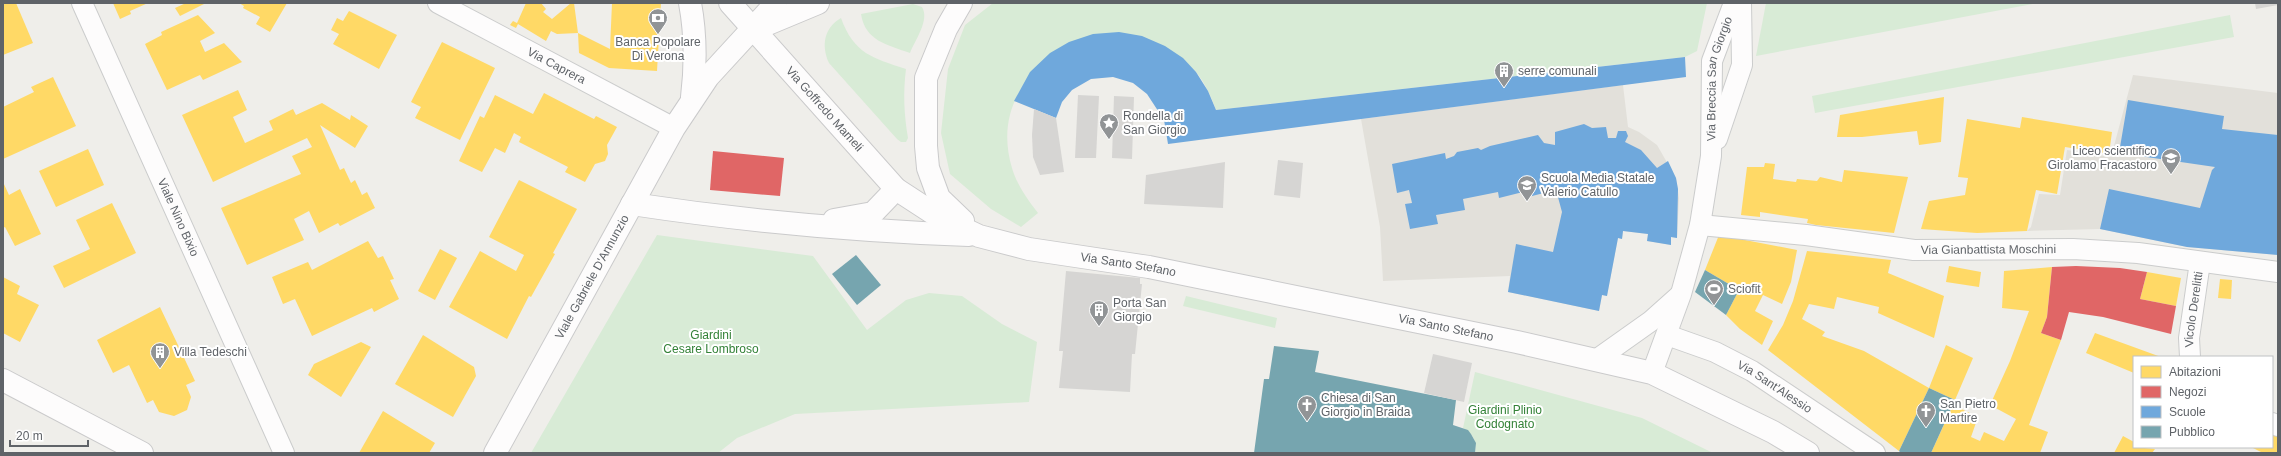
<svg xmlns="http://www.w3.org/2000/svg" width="2281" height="456" font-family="Arial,sans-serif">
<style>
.education{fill:#e2e0da}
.green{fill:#d8ebd6}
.homes{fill:#ffd966}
.shops{fill:#e06666}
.schools{fill:#6fa8dc}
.public{fill:#76a5af}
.building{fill:#d6d5d3}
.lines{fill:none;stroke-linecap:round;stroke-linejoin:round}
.street-casing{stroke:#cbcccc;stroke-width:22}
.secondary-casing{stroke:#cacacb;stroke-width:24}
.street{stroke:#fdfcfc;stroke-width:20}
.secondary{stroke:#fdfcfc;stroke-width:22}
.labels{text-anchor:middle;stroke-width:4;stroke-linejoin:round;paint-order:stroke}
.poi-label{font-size:12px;fill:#5f6368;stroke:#fff;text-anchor:start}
.street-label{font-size:12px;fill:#5f6368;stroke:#fff}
.park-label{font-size:12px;fill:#348238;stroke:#fff}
</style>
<rect width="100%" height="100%" fill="#efeeea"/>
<g class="education">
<polygon points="2133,75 2278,93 2278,255 2187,247 2100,229 2027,231 2031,227 2039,194 2060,195 2067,150 2111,157"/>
<polygon points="1623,85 1628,127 1639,132 1657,145 1676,178 1679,198 1677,238 1671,237 1671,245 1647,241 1648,234 1623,231 1622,239 1618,238 1607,296 1602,295 1599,311 1508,292 1510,276 1383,281 1380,227 1361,119"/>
</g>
<g class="green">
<path d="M993 3H1707L1697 51 1685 57 1216 110C1211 96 1205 83 1196 72 1126 0 979 58 1012 168 1017 185 1027 199 1038 213L1021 227 991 209 950 174 941 133 948 69 965 25Z"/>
<polygon points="1766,3 2038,3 1756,56"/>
<path d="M913 4 922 7C930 20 915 40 910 53 888 45 865 41 861 14Z"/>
<polygon points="2230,15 2234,37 1815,113 1812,96"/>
<path d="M841 18C854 54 873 58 906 69 903 93 904 114 908 138L906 142H901L897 139 829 63C821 45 824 28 841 18Z"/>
<polygon points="657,235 813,256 867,330 906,300 929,293 962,296 1002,324 1037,342 1029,402 795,414 737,438 718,453 531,453"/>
<polygon points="1186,296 1277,318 1275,328 1183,306"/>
<path d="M1475 372 1642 418 1713 453H1475C1477 442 1473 433 1463 428Z"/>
</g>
<g class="homes">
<polygon points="3,3 16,3 33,43 3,55"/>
<polygon points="113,3 148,3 130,11 131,14 120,19"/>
<polygon points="186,3 204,3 204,4 180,16 175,8"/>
<polygon points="239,3 287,3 270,32 256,24 260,17 243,8 244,6"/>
<polygon points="526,3 541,3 546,9 543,12 552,19 571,3 574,3 578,33 557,34 551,31 546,41 518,24 516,28 510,25 513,21 517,23"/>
<polygon points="612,3 661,3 657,71 609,68 579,53 578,33 610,49"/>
<polygon points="349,11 397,35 379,69 333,44 339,34 331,30 337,18 343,21"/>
<polygon points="198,15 215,33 200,41 205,52 224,43 242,62 203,80 200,75 167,90 145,44 162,35 161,32"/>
<polygon points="442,42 495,68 460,140 415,118 421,107 411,102"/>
<polygon points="53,77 76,126 3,159 3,107 34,92 31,87"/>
<polygon points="238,90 247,110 233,117 245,143 273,130 269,121 293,109 296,115 322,103 350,120 351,115 368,126 355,148 320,125 340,170 344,168 351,183 355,180 362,195 367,192 375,208 340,226 338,223 319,233 309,211 294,219 304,240 247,265 221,208 301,174 292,156 312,147 307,138 213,182 182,115"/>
<polygon points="544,93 594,119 596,116 617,127 607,145 608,154 605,161 595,164 585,182 565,172 568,167 519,142 521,137 514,133 505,153 495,148 482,172 459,161 480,116 484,118 495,95 533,114"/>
<polygon points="1944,97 1941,142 1919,145 1917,131 1862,137 1837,137 1840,115"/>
<polygon points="2022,117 2112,132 2109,154 2065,147 2057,194 2036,190 2027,231 1977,233 1921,229 1929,201 1965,195 1968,178 1958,177 1967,119 2020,128"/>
<polygon points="88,149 104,185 56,207 39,171"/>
<polygon points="1765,163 1775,164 1773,179 1796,182 1797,179 1817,181 1820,177 1842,182 1844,170 1908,177 1894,233 1816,225 1807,223 1808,219 1760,212 1760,217 1741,215 1747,167 1764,167"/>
<polygon points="519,180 577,209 553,253 555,254 531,297 529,296 507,339 449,307 480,251 516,271 524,255 489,237"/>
<polygon points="3,182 9,195 20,189 41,234 15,246 5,227 3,228"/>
<polygon points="112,203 136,253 64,288 53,266 90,249 76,220"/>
<polygon points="1719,235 1797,250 1791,282 1782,304 1763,295 1755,311 1773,321 1762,345 1740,329 1726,315 1739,290 1705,270"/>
<polygon points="368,241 378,258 383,256 394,279 390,280 399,299 374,312 372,308 312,336 295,299 283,304 272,277 308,262 312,270"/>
<polygon points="440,249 457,258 435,300 418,291"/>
<polygon points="1807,251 1891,260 1888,273 1944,296 1934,338 1878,313 1879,307 1837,297 1834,309 1809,304 1802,319 1825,332 1822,336 1864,351 1929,388 1946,345 1973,358 1955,400 1929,388 1899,451 1768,350 1783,325 1793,301"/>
<polygon points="1949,266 1981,272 1979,287 1946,282"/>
<polygon points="2052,267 2047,317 2041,333 2061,340 2029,425 2048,432 2040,453 1931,453 1953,405 1978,417 1971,437 1980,441 1984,432 2004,441 2016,419 1990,405 2010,361 2029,311 2002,308 2004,271"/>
<polygon points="2147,272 2181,278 2176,306 2140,299"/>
<polygon points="3,277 20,286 17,294 39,305 20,342 3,333"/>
<polygon points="2220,279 2232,280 2231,299 2218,298"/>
<polygon points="160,307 195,381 186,385 191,397 187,410 174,416 159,412 153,400 147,403 129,365 113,373 97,340"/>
<polygon points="2095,333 2161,357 2134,357 2134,373 2086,353"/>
<polygon points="423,335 474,367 476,376 453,417 395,384"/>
<polygon points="361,342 371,347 341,397 308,375 314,364"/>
<polygon points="383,411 435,443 429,453 359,453"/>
<polygon points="2272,431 2278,434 2278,453 2263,453 2251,447 2272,447"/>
<polygon points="2123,436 2134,442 2134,447 2155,449 2152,453 2114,453"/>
</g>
<g class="shops">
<polygon points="713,151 784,158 780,196 710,190"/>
<polygon points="2076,266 2120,268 2147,272 2140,299 2176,306 2171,334 2103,317 2069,312 2061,340 2041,333 2047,317 2052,267"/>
</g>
<g class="schools">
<polygon points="1119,32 1142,36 1165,46 1183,58 1196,72 1208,91 1216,110 1685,57 1686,77 1168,144 1164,120 1147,94 1133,83 1113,77 1091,79 1072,90 1062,102 1056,118 1014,101 1030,72 1050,53 1069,42 1093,34"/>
<polygon points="2128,100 2224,116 2222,129 2278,135 2278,255 2187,247 2100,229 2109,189 2200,208 2212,170 2215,167 2119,153"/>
<polygon points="1584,124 1592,128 1606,127 1608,138 1616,138 1618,131 1626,131 1628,136 1625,142 1641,150 1657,168 1668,161 1676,178 1678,189 1677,238 1671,237 1671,245 1647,241 1648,234 1623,231 1622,239 1618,238 1607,296 1602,295 1599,311 1508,292 1516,244 1553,252 1562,212 1556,190 1528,197 1527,191 1499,198 1498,192 1463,199 1465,210 1436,215 1438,224 1410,229 1405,204 1412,203 1409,190 1397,193 1392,164 1445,153 1446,159 1454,156 1457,152 1478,148 1481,150 1490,146 1538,135 1544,143 1555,145 1555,132"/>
</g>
<g class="public">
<polygon points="856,255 881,285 857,305 832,274"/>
<polygon points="1705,270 1739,290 1726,315 1695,292"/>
<polygon points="1274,346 1319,351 1315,372 1456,400 1453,425 1468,430 1471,434 1476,443 1475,453 1254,453 1264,379 1269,379"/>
<polygon points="1929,388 1955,400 1931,453 1901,453 1899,451"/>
</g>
<g class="building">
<polygon points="2255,3 2278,3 2278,5 2256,9"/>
<polygon points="1078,95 1099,96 1096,158 1075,158"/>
<polygon points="1114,96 1134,97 1132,159 1112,158"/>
<polygon points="1034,109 1056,118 1064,172 1040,175 1033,157 1032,135"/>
<polygon points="1278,160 1303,163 1300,198 1274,195"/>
<polygon points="1225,162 1223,208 1144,204 1146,175"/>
<polygon points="1066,271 1140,278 1140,284 1142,284 1135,354 1132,354 1130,392 1059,388 1063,351 1059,351"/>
<polygon points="1433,354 1472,363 1464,402 1424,393"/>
</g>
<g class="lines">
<g class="street-casing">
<g id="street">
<path id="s1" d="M82 3 284 453"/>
<path id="s2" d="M438 3 674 128"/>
<polyline points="1717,139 1742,65 1741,3"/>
<path id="s3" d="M1700 225 1806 235 1914 250 2073 249 2138 253 2278 272"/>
<path id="s4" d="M1667 335 1715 352 1752 371 1875 453"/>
<path id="s5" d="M2190 357 2189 338 2200 262"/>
<polyline points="1596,360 1651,321 1679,296"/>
<path id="s6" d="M1652 373 1681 294 1700 225 1711 156 1712 61 1734 3"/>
<polyline points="2272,423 2278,426"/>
</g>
</g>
<g class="secondary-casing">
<g id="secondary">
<path d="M690 3C696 35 696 64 692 97"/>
<path id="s7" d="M730 3 896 189 939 217 979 236 1029 249 1149 267 1517 342 1652 373 1773 432 1808 453"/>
<polyline points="961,3 946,29 926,78 926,146 928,168 939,198 963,221"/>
<polyline points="758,28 818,3"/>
<path d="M632 204C744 221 857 231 969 235"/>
<polyline points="834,220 873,213 896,189"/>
<polyline points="3,380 142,453"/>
<path id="s8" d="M495 453 674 128 708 77 776 3"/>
</g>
</g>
<use href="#street" class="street"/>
<use href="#secondary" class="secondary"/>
</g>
<defs>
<g id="bank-pin" transform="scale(1)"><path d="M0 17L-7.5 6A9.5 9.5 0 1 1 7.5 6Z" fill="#919496" stroke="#fff"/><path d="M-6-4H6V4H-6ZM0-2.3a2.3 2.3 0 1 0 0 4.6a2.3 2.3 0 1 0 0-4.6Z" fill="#fff"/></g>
<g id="building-pin" transform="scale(1)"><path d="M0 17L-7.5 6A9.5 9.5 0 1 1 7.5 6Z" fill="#919496" stroke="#fff"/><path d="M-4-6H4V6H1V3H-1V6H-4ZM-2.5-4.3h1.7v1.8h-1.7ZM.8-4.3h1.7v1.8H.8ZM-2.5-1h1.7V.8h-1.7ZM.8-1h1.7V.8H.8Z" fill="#fff"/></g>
<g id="sight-pin" transform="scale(1)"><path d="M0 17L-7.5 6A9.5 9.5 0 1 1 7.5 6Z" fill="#919496" stroke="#fff"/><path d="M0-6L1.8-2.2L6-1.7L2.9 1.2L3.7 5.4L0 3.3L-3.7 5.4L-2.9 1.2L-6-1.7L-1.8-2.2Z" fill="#fff"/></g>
<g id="school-pin" transform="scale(1)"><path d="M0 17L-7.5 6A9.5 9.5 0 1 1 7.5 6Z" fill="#919496" stroke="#fff"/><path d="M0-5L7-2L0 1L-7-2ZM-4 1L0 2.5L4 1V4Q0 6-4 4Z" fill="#fff"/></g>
<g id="stadium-pin" transform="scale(1)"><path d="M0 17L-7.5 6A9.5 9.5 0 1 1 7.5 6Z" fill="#919496" stroke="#fff"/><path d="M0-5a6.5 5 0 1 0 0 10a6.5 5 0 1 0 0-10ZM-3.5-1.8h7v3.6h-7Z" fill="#fff"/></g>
<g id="church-pin" transform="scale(1)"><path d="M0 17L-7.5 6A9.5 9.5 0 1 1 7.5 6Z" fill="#919496" stroke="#fff"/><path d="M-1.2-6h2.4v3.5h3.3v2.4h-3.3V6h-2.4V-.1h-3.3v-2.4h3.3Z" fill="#fff"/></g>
</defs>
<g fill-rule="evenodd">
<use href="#bank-pin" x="658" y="18"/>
<use href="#building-pin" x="1504" y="71"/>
<use href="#sight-pin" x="1109" y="123"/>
<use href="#school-pin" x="2171" y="158"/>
<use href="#school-pin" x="1527" y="185"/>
<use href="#stadium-pin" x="1714" y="289"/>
<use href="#building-pin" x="1099" y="310"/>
<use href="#building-pin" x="160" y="352"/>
<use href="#church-pin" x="1307" y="405"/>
<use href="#church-pin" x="1926" y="411"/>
</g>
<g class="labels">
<g class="poi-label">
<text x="658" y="46" text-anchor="middle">Banca Popolare<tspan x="658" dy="14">Di Verona</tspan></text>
<text x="1518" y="75">serre comunali</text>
<text x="1123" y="120">Rondella di<tspan x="1123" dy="14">San Giorgio</tspan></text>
<text x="2157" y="155" text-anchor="end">Liceo scientifico<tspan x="2157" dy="14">Girolamo Fracastoro</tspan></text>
<text x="1541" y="182">Scuola Media Statale<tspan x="1541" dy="14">Valerio Catullo</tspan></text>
<text x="1728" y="293">Sciofit</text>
<text x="1113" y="307">Porta San<tspan x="1113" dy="14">Giorgio</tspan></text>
<text x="174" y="356">Villa Tedeschi</text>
<text x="1321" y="402">Chiesa di San<tspan x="1321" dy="14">Giorgio in Braida</tspan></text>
<text x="1940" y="408">San Pietro<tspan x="1940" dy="14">Martire</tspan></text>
</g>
<g class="street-label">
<text dy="4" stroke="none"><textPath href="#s2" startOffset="134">Via Caprera</textPath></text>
<text dy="4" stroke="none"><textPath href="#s6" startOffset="304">Via Breccia San Giorgio</textPath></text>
<text dy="4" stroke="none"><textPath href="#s7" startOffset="142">Via Goffredo Mameli</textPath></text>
<text dy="4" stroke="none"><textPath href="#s1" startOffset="235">Viale Nino Bixio</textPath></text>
<text dy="4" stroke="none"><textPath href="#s3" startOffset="290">Via Gianbattista Moschini</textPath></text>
<text dy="4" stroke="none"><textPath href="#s7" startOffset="497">Via Santo Stefano</textPath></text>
<text dy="4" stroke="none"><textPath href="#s8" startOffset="201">Viale Gabriele D'Annunzio</textPath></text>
<text dy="4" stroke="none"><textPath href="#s5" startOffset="48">Vicolo Derelitti</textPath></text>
<text dy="4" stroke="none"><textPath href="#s7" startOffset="821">Via Santo Stefano</textPath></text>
<text dy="4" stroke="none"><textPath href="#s4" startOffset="120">Via Sant'Alessio</textPath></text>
</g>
<g class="park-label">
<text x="711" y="339">Giardini<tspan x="711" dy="14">Cesare Lombroso</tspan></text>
<text x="1505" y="414">Giardini Plinio<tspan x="1505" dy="14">Codognato</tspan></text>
</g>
</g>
<rect width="2281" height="456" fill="none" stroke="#5f6368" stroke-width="8"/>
<rect x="2133" y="356" width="140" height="92" fill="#ffffff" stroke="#bfc1c3"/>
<rect x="2141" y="366" width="20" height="12" fill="#ffd966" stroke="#bfc1c3"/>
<text x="2169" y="376" font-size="12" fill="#5f6368">Abitazioni</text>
<rect x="2141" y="386" width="20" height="12" fill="#e06666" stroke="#bfc1c3"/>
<text x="2169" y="396" font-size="12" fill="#5f6368">Negozi</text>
<rect x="2141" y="406" width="20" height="12" fill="#6fa8dc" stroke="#bfc1c3"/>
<text x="2169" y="416" font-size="12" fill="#5f6368">Scuole</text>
<rect x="2141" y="426" width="20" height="12" fill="#76a5af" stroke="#bfc1c3"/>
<text x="2169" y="436" font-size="12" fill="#5f6368">Pubblico</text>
<path d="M10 440v6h78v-6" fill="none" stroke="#5f6368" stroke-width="2"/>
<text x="16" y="440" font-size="12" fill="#5f6368" stroke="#ffffff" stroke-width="3" paint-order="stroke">20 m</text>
</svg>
